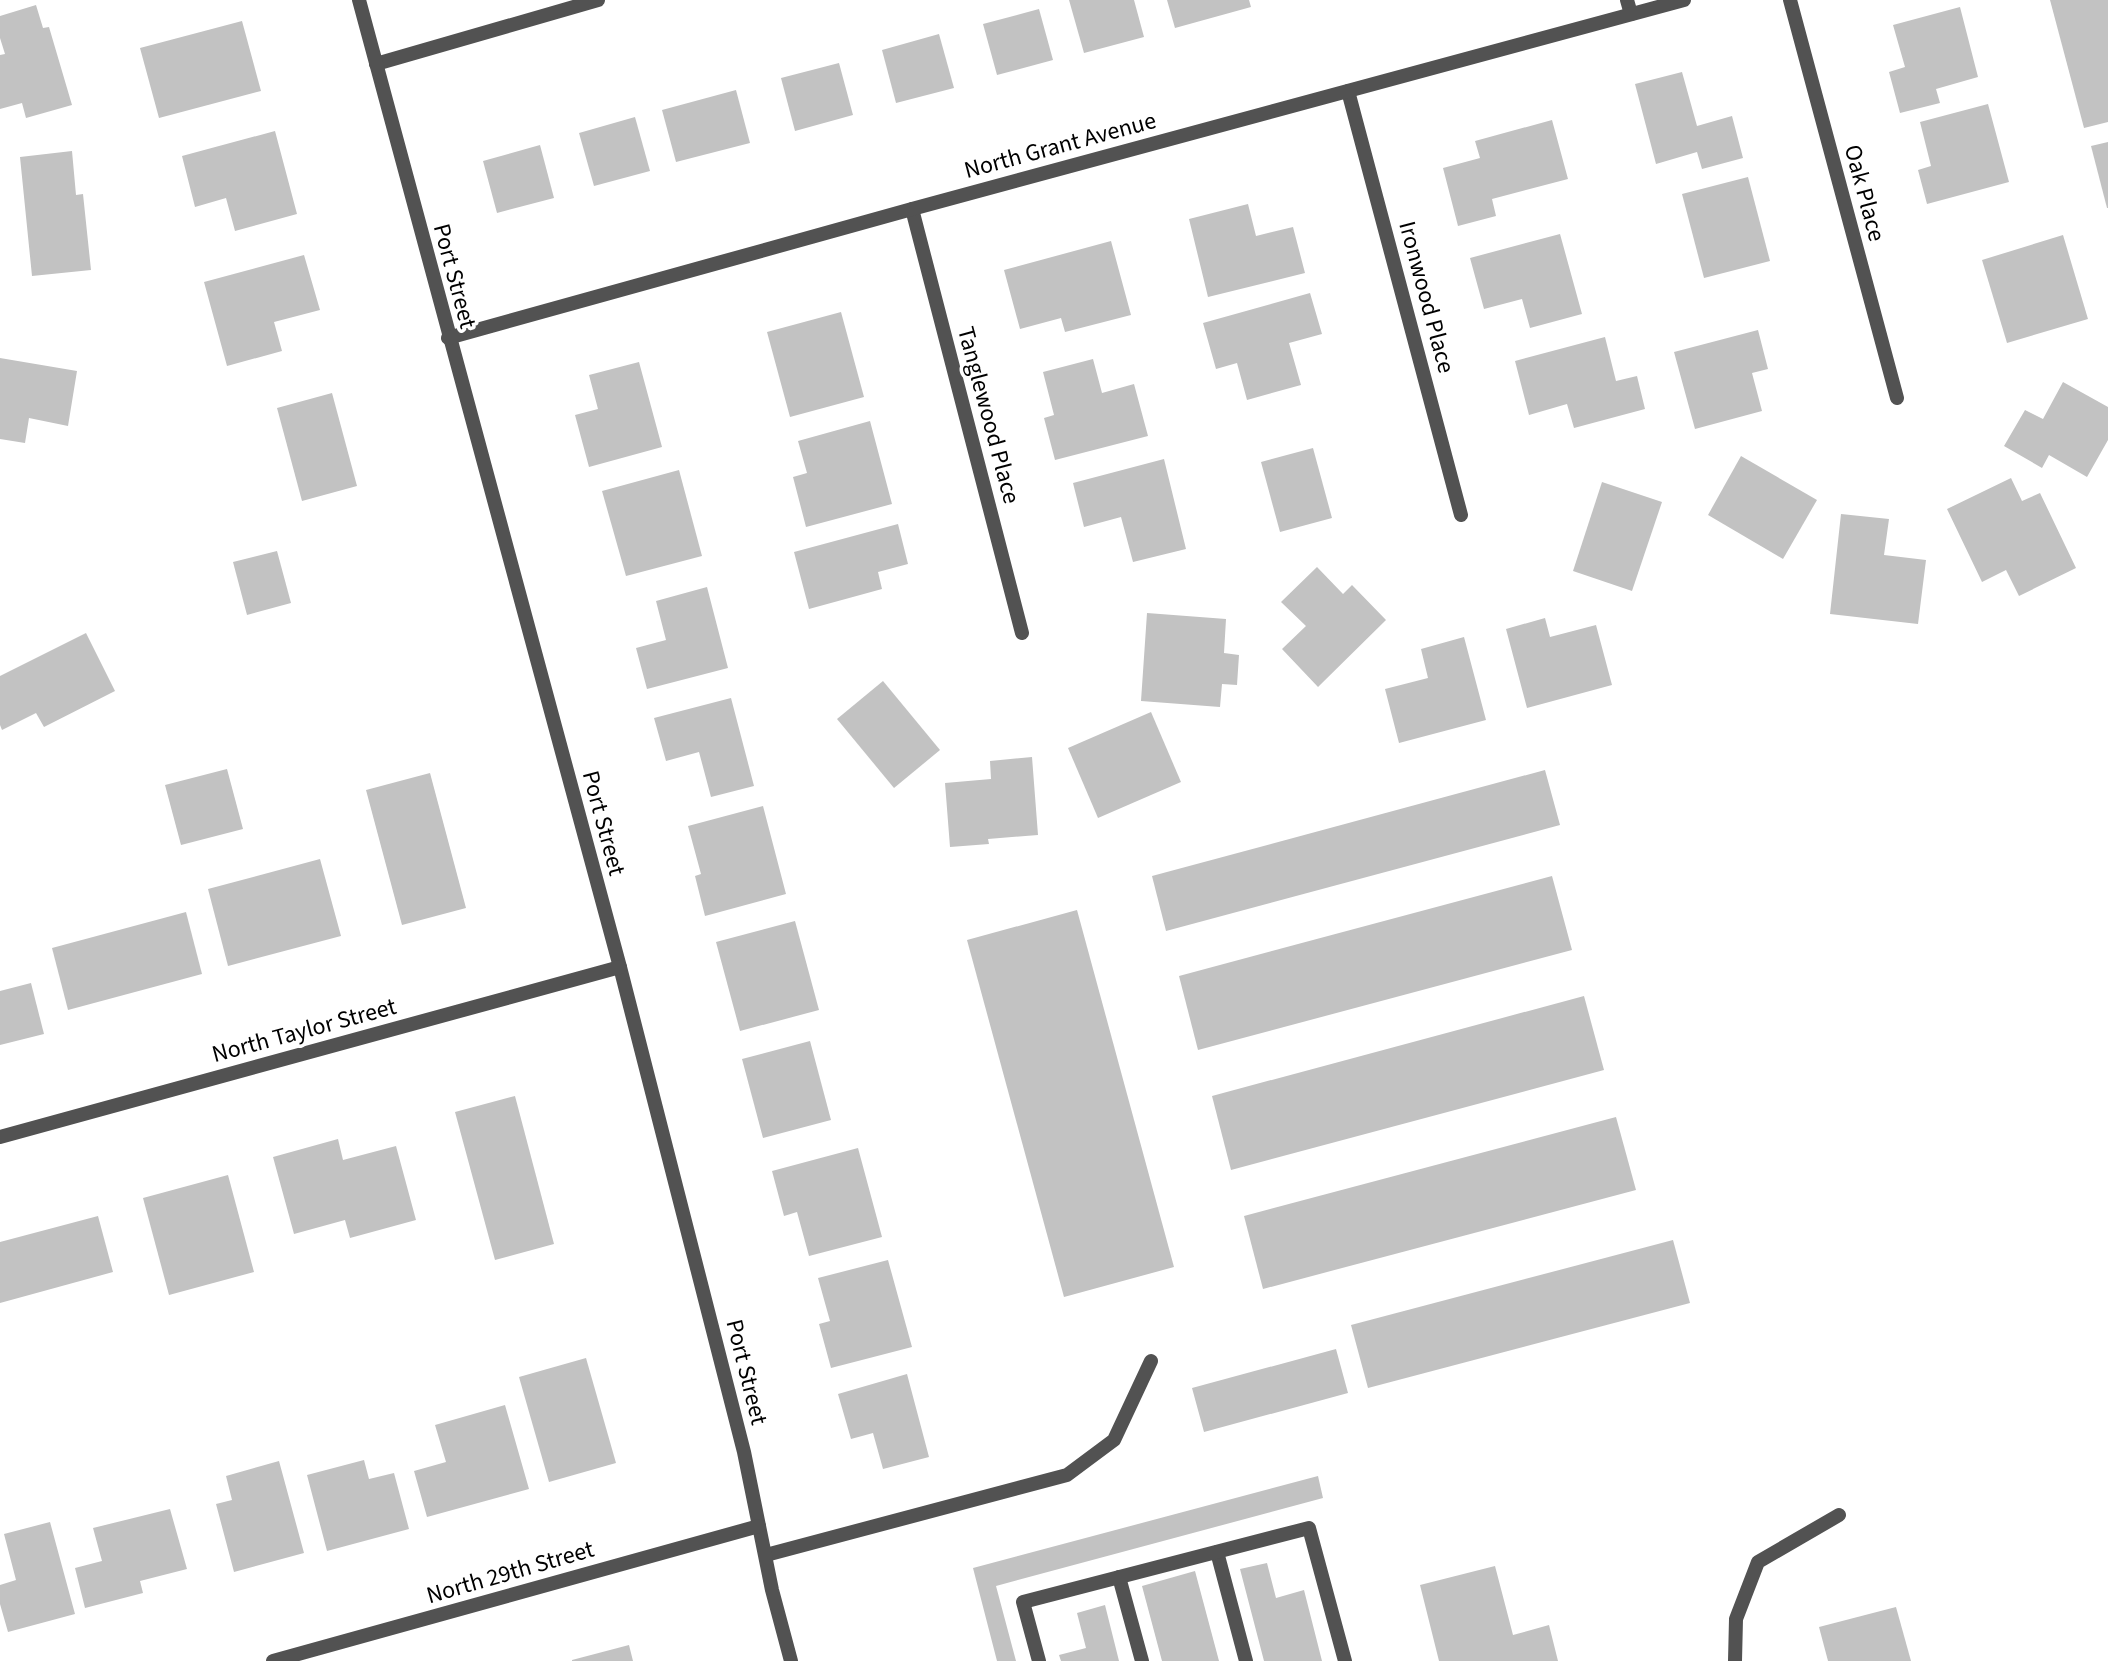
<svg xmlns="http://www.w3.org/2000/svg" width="2108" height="1661" font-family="'Source Sans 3',sans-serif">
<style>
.building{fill:#c2c2c2}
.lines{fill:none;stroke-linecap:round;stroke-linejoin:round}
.lane{stroke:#525252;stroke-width:14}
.street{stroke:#525252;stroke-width:14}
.labels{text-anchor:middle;stroke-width:7;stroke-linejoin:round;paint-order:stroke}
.street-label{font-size:24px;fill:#000;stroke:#fff}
</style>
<rect width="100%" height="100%" fill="#fff"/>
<g class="building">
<polygon points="1069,0 1134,0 1144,37 1084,53"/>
<polygon points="1167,0 1249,0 1251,7 1175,28"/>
<polygon points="2050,0 2108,0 2108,122 2084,128"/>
<polygon points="36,5 43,28 49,27 72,105 26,118 22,103 0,109 0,55 5,54 0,38 0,16"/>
<polygon points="1960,7 1978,77 1936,89 1940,103 1900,113 1889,72 1905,67 1893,25"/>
<polygon points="1039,9 1053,60 997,75 983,24"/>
<polygon points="242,21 261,91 159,118 140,48"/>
<polygon points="939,34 954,88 896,103 882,50"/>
<polygon points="839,63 853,115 795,131 781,78"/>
<polygon points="1682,72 1697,126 1732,116 1743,158 1702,169 1697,152 1656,164 1635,84"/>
<polygon points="736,90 750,143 676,162 662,110"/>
<polygon points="1988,104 2009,182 1927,204 1918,170 1931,166 1920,122"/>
<polygon points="635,117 650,171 594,186 579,133"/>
<polygon points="1552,120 1568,179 1492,199 1496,216 1458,226 1443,168 1480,158 1475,141"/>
<polygon points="275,131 297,214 235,231 226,198 195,207 182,156"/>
<polygon points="2108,142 2108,208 2107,208 2091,146"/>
<polygon points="540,145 554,198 497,213 483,161"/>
<polygon points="72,151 76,195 83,194 91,270 32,276 20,157"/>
<polygon points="1748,177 1770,261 1704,278 1682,194"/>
<polygon points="1248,204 1256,236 1293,227 1305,273 1208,297 1189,219"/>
<polygon points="1560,234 1582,314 1530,328 1522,299 1484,309 1470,258"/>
<polygon points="2063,235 2088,319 2007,343 1982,260"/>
<polygon points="1111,241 1131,315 1065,332 1061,318 1020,329 1004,270"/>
<polygon points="304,255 320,310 274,322 282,351 227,366 204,282"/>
<polygon points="1310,293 1322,334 1289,343 1301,385 1247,400 1237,363 1216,369 1203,323"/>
<polygon points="841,312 864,397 790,417 767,332"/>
<polygon points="1758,330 1768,369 1752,373 1762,411 1695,429 1674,352"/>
<polygon points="1605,337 1616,381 1637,376 1645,409 1574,428 1567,404 1529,415 1515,361"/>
<polygon points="0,358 77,371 68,426 29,418 25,443 0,439"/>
<polygon points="1093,359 1102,393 1134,384 1148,436 1055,460 1044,418 1054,415 1043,372"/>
<polygon points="639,362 662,447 589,467 575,415 598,409 589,375"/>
<polygon points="2063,382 2108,407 2108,440 2087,477 2049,455 2042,468 2004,446 2025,410 2043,419"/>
<polygon points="332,393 357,486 302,501 277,408"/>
<polygon points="870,421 892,504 806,527 793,477 807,473 798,441"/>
<polygon points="1313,448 1332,518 1280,532 1261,462"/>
<polygon points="1741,456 1817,500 1783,559 1708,515"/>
<polygon points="1164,459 1186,549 1133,562 1121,517 1084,527 1073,483"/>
<polygon points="679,470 702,556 626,576 602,491"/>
<polygon points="2011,478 2022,501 2040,493 2076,568 2019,596 2006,570 1982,582 1947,509"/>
<polygon points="1602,482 1662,502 1632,591 1573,571"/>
<polygon points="1841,514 1889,519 1884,555 1926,560 1918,624 1830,614"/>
<polygon points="898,524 908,564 878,572 882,589 809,609 794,552"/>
<polygon points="277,551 291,603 247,615 233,562"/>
<polygon points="1317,567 1343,594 1352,585 1386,620 1318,687 1282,649 1306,626 1281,602"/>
<polygon points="707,587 728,668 647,689 636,648 666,640 656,601"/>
<polygon points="1147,613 1226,619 1224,653 1239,655 1237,685 1222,684 1220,707 1141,701"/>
<polygon points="1545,618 1550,637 1596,625 1612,685 1527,708 1506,629"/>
<polygon points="86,633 115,691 44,727 36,713 2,730 0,725 0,676"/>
<polygon points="1464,637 1486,720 1399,743 1385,689 1428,678 1421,649"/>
<polygon points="883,681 940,750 894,788 837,719"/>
<polygon points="731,698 754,786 711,797 699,752 666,761 654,718"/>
<polygon points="1151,712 1181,782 1098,818 1068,748"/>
<polygon points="1032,757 1038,835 988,839 989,844 950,847 945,783 991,779 990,761"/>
<polygon points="227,769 243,829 181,845 165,785"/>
<polygon points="1545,770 1560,825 1166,931 1152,876"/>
<polygon points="430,773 466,908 402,925 366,790"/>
<polygon points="763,806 786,894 705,916 695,876 701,874 688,826"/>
<polygon points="320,859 341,936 228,966 208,889"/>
<polygon points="1552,876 1572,950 1198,1050 1179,976"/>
<polygon points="1077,910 1174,1267 1064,1297 967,940"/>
<polygon points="186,912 202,974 68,1010 52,948"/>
<polygon points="795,921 819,1010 740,1031 716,942"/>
<polygon points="31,983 44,1034 0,1045 0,991"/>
<polygon points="1584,996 1604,1070 1231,1170 1212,1096"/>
<polygon points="810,1041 831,1120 763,1138 742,1059"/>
<polygon points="515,1096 554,1244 495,1260 455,1112"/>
<polygon points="1616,1117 1636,1190 1263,1289 1244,1216"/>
<polygon points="338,1139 343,1160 396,1146 416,1220 350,1238 345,1220 294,1234 273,1157"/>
<polygon points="858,1148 882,1237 809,1256 797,1212 784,1216 772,1171"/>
<polygon points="228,1175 254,1272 169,1295 143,1198"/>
<polygon points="98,1216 113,1272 0,1303 0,1242"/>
<polygon points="1673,1240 1690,1303 1368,1388 1351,1325"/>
<polygon points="888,1260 912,1347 831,1368 819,1324 830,1321 818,1278"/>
<polygon points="1336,1349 1348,1393 1204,1432 1192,1388"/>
<polygon points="586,1358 616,1463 549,1482 519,1377"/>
<polygon points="907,1374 929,1457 883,1469 873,1433 851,1439 838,1394"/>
<polygon points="505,1405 529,1489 427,1517 414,1471 446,1462 435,1425"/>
<polygon points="364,1460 369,1479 394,1473 409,1529 327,1551 307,1475"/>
<polygon points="279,1461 304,1553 234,1572 216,1504 232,1500 226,1476"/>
<polygon points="1318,1476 1323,1498 996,1586 1016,1661 997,1661 973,1568"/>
<polygon points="170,1509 187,1569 140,1581 143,1593 85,1608 75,1568 102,1561 93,1528"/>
<polygon points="50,1522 75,1614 8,1632 0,1604 0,1585 16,1580 4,1534"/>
<polygon points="1267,1563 1276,1598 1304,1590 1322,1661 1264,1661 1240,1569"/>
<polygon points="1495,1566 1513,1635 1549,1625 1558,1661 1439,1661 1420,1585"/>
<polygon points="1195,1571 1219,1661 1162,1661 1142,1586"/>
<polygon points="1105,1605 1119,1661 1061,1661 1059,1655 1086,1648 1077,1613"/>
<polygon points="1896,1607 1911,1661 1828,1661 1819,1627"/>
<polygon points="629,1645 633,1661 572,1661 572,1660"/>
</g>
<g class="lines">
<g class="lane">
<polyline points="376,64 598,0"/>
<polyline points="1217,1552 1246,1661"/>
<polyline points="766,1555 1067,1475 1114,1440 1151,1361"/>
<polyline points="1119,1577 1142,1661"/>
<polyline points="1039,1661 1023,1602 1309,1528 1345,1661"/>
<polyline points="1735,1661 1736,1619 1758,1562 1839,1515"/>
</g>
<g class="street">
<polyline points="359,0 620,967 744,1452 772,1590 791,1661"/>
<polyline points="1627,0 1631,14"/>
<polyline points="1790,0 1897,398"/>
<polyline points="1348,91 1461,515"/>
<polyline points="912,209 1022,633"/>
<polyline points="448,338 912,209 1684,0"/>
<polyline points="0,1137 620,967"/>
<polyline points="273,1661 759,1526"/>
</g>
</g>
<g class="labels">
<g class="street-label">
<text transform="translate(1060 145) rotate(-15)" y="8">North Grant Avenue</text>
<text transform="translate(1865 193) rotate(75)" y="8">Oak Place</text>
<text transform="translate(455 276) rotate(75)" y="8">Port Street</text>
<text transform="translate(1427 297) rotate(75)" y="8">Ironwood Place</text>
<text transform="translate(989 415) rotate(75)" y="8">Tanglewood Place</text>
<text transform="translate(604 823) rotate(75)" y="8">Port Street</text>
<text transform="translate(304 1030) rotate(-15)" y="8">North Taylor Street</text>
<text transform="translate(747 1372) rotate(76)" y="8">Port Street</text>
<text transform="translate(510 1572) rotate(-16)" y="8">North 29th Street</text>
</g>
</g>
</svg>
